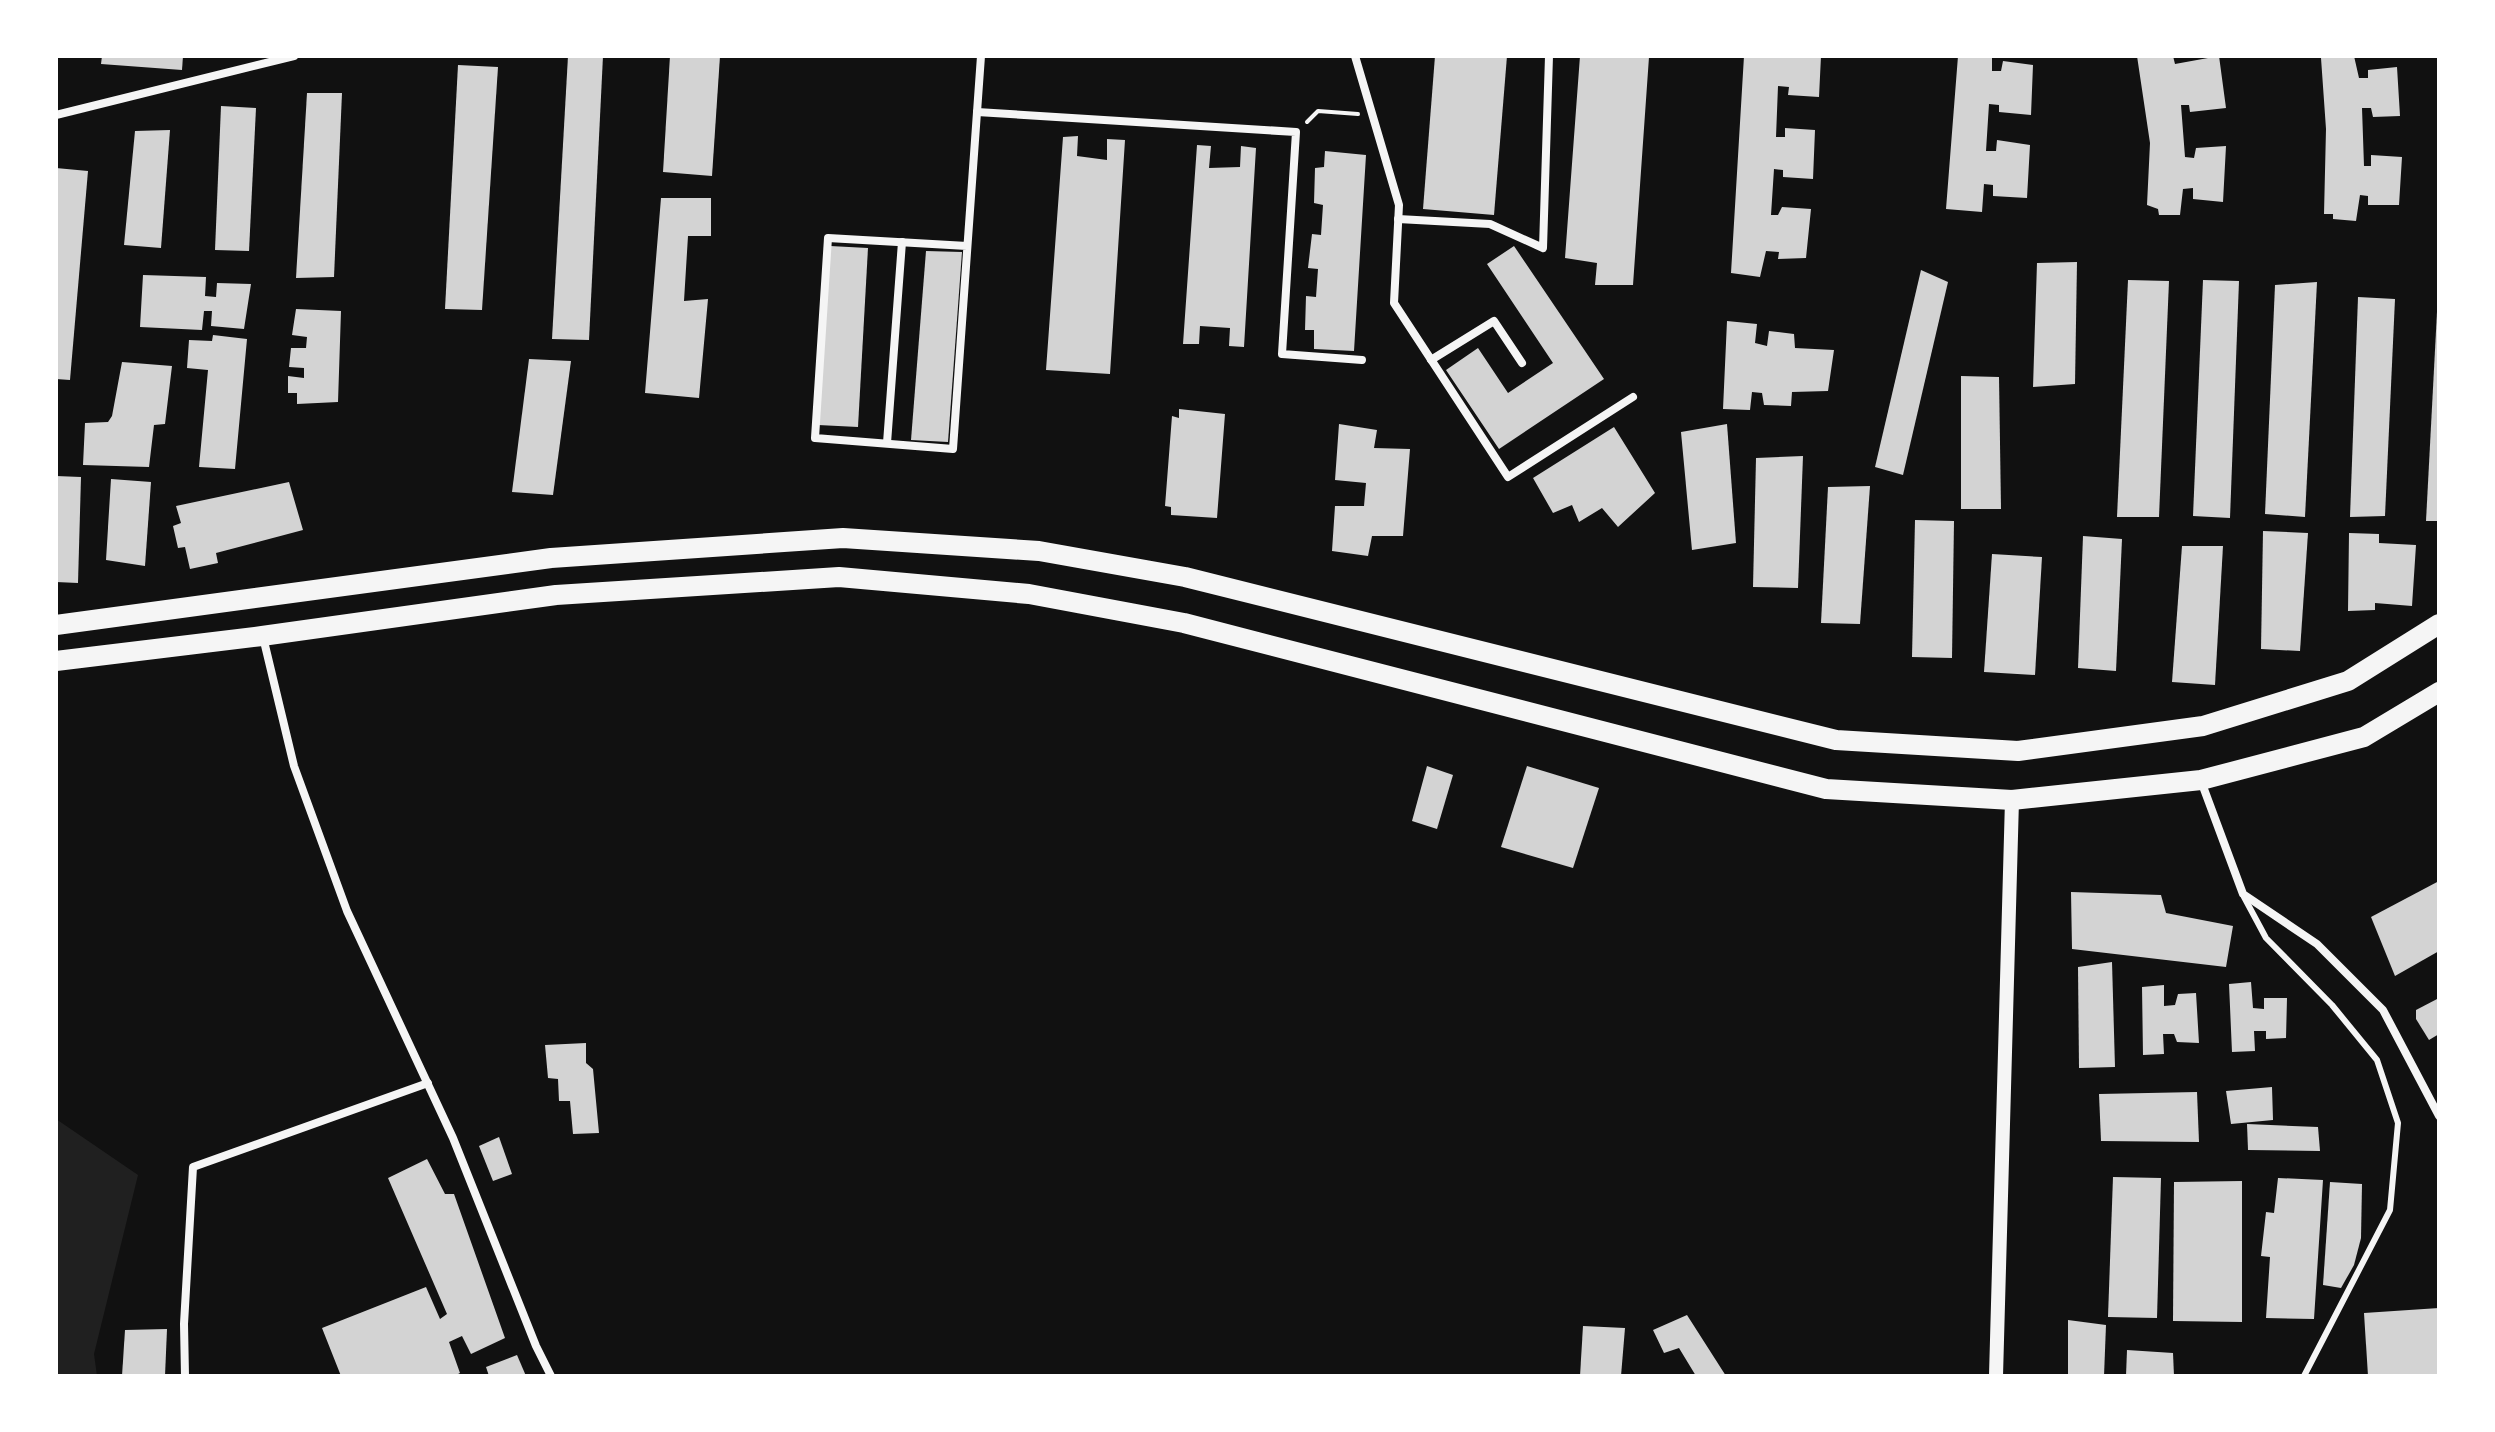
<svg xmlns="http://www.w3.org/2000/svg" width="2495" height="1432" font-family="Merriweather,serif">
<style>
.green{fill:#202020}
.building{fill:#d3d3d3}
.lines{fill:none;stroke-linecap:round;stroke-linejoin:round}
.path{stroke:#f5f5f5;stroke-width:4}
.service{stroke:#f5f5f5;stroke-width:6}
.minor{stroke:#f5f5f5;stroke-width:8}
.tertiary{stroke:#f5f5f5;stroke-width:14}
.primary{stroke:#f5f5f5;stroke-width:20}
</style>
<rect width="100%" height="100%" fill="#111"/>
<polygon class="green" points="56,1119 138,1175 94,1354 97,1376 56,1376"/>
<g class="building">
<polygon points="102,56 183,56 182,70 101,64"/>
<polygon points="568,56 603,56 589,340 552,339"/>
<polygon points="670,56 720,56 712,176 663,172"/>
<polygon points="1435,56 1507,56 1494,215 1423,209"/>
<polygon points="1580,56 1649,57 1633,285 1595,285 1597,263 1565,258"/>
<polygon points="1744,56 1821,56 1819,97 1788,95 1789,87 1778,86 1776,137 1785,137 1785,128 1815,130 1813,179 1783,177 1783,170 1774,169 1771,215 1778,215 1782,207 1811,209 1806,258 1778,259 1779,252 1766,251 1760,277 1731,273"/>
<polygon points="1958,56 1992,56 1992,71 2001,71 2003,61 2033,65 2031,115 1999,112 1999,105 1989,104 1986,151 1996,151 1997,140 2030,145 2027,198 1993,196 1993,185 1984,184 1982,212 1946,209"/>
<polygon points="2137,56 2173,56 2175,64 2219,56 2226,108 2190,112 2189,105 2181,105 2185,157 2194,158 2196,148 2226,146 2223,202 2193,199 2193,188 2183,189 2180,215 2159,215 2158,209 2147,205 2150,143"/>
<polygon points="2330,56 2354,56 2359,78 2368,78 2368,70 2397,67 2400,116 2373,117 2371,108 2362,108 2364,166 2371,166 2371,155 2402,157 2399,205 2368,205 2368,196 2360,195 2356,221 2333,219 2333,214 2324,214 2326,129 2321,58"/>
<polygon points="458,65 498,67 482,310 445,309"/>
<polygon points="307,93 342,93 334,277 296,278"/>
<polygon points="221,106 256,108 249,251 215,250"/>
<polygon points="170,130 161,248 124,245 135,131"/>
<polygon points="1078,136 1077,156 1107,160 1107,139 1125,140 1110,374 1046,370 1063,137"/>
<polygon points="1197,145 1211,146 1209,168 1240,167 1241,146 1256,148 1244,347 1229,346 1230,328 1200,326 1199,344 1183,344"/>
<polygon points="1325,151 1366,155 1354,351 1314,349 1314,330 1305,330 1306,296 1316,297 1318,269 1308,268 1312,234 1321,235 1323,205 1314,203 1315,168 1324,167"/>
<polygon points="56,168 88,171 70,380 56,379"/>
<polygon points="661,198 711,198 711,236 688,236 684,301 708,299 699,398 645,393"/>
<polygon points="830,246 868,248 858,427 818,425"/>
<polygon points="1514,246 1604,379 1499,449 1446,370 1478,348 1508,393 1553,363 1487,264"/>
<polygon points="926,251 962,252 948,442 911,440"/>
<polygon points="2077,262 2075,384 2033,387 2037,263"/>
<polygon points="1921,270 1948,282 1903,475 1875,467"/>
<polygon points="143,275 206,277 205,296 216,297 217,283 251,284 244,329 211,326 212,311 204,311 202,330 140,327"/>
<polygon points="2128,280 2169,281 2159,517 2117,517"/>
<polygon points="2203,280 2239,281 2230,518 2193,516"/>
<polygon points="2317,282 2305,517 2265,514 2275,285"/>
<polygon points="2358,297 2395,299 2385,516 2350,517"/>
<polygon points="296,309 341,311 338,402 297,404 297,393 288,393 288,376 304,378 304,368 289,367 291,348 306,348 307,337 292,335"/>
<polygon points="2437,312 2439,312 2439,521 2426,521"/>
<polygon points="1727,321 1757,324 1755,343 1767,346 1769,331 1794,334 1795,348 1834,350 1828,391 1792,392 1791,406 1764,405 1762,393 1752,392 1750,410 1723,409"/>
<polygon points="213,335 247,339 235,469 199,467 208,370 187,368 189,340 212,341"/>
<polygon points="529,359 571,361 553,495 512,492"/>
<polygon points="122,362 172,366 165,424 154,425 149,467 83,465 85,423 108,422 112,416"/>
<polygon points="1961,376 1999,377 2001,509 1961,509"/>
<polygon points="1179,409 1225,414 1217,518 1171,515 1171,507 1165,506 1172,416 1179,418"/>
<polygon points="1339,424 1377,430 1374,448 1410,449 1403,536 1372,536 1368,556 1332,551 1335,506 1364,506 1366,483 1335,480"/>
<polygon points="1727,424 1736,543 1692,550 1681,432"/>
<polygon points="1614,427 1655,493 1618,527 1602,508 1579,522 1572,505 1553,513 1533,478"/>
<polygon points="1803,456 1798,588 1753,587 1756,458"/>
<polygon points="56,476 81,477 78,583 56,582"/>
<polygon points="111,479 151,482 145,566 106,560"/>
<polygon points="289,482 303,530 216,553 218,563 190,569 185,547 178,548 173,526 181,523 176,506"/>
<polygon points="1870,486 1860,624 1821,623 1828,487"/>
<polygon points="1915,520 1954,521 1952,658 1912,657"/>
<polygon points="2263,531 2308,533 2300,651 2261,649"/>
<polygon points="2349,533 2379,534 2379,543 2416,545 2412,606 2375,603 2375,610 2348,611"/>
<polygon points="2083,536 2122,539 2116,671 2078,668"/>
<polygon points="2182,546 2223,546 2215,685 2172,682"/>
<polygon points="1992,554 2042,557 2035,675 1984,672"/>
<polygon points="1427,766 1453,775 1437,829 1412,821"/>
<polygon points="1527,766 1599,788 1573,868 1501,847"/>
<polygon points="2439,881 2439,951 2395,976 2371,917"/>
<polygon points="2071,892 2161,895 2166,913 2233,926 2226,967 2072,949"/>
<polygon points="2112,962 2115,1067 2079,1068 2078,967"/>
<polygon points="2251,982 2253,1008 2264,1009 2264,998 2287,998 2286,1038 2266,1039 2266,1031 2254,1031 2255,1051 2232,1052 2229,984"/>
<polygon points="2164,985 2164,1006 2175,1005 2178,994 2196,993 2199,1043 2177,1042 2174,1034 2163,1034 2164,1054 2143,1055 2142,987"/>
<polygon points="2439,998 2439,1034 2429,1040 2416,1019 2416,1010"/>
<polygon points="586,1043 586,1063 593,1069 599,1133 573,1134 570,1101 559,1101 558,1079 548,1078 545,1045"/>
<polygon points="2272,1087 2273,1120 2231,1124 2226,1091"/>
<polygon points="2197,1092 2199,1142 2101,1141 2099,1094"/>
<polygon points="2247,1124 2318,1127 2320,1151 2248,1150"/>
<polygon points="499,1137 512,1174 493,1181 479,1146"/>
<polygon points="427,1159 445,1194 454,1194 505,1338 471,1354 462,1336 449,1342 460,1373 454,1376 341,1376 322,1328 426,1287 440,1319 447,1314 388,1178"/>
<polygon points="2113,1177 2161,1178 2157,1318 2108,1317"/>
<polygon points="2278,1178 2323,1180 2314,1319 2266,1318 2270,1257 2261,1256 2266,1212 2274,1213"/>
<polygon points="2242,1181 2242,1322 2173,1321 2174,1182"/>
<polygon points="2330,1182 2362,1184 2361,1238 2354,1265 2341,1288 2323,1285"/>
<polygon points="2439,1308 2439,1374 2368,1376 2364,1313"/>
<polygon points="1687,1315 1726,1376 1696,1376 1679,1348 1664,1353 1653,1330"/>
<polygon points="2068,1320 2106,1325 2104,1376 2068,1376"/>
<polygon points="1583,1326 1625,1328 1621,1376 1580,1376"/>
<polygon points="167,1329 165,1376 122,1376 125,1330"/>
<polygon points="2127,1350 2173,1353 2174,1376 2126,1376"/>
<polygon points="517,1355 526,1376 489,1376 486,1367"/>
</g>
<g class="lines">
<polyline class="path" points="1307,122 1318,111 1358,114"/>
<polyline class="service" points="2244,897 2266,938 2332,1005 2377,1060 2398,1123 2390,1210 2304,1376"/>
<g class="minor">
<polyline points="1355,56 1399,205 1394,303 1508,477 1633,397"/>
<polyline points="977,112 1296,132 1282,354 1362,360"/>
<polyline points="56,115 294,56"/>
<polyline points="1398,219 1490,224 1543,248 1549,56"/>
<polyline points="967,246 828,238 815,438 953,449 981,56"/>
<polyline points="1431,360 1494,321 1522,363"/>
<polyline points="887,443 902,242"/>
<polyline points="263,637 294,766 347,911 453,1138 536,1346 551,1376"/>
<polyline points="2201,781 2243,894 2317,944 2383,1010 2439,1116"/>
<polyline points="185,1376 184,1324 193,1167 428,1083"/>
</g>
<polyline class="tertiary" points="1996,1376 2012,800"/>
<g class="primary">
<polyline points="56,625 551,558 843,538 1039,551 1185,577 1836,740 2018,751 2203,726 2348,681 2439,624"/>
<polyline points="56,661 262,636 556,595 839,577 1029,594 1184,623 1826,789 2012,800 2201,780 2364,737 2439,692"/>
</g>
</g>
<rect width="2495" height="1432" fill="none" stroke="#ffffff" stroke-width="116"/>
</svg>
